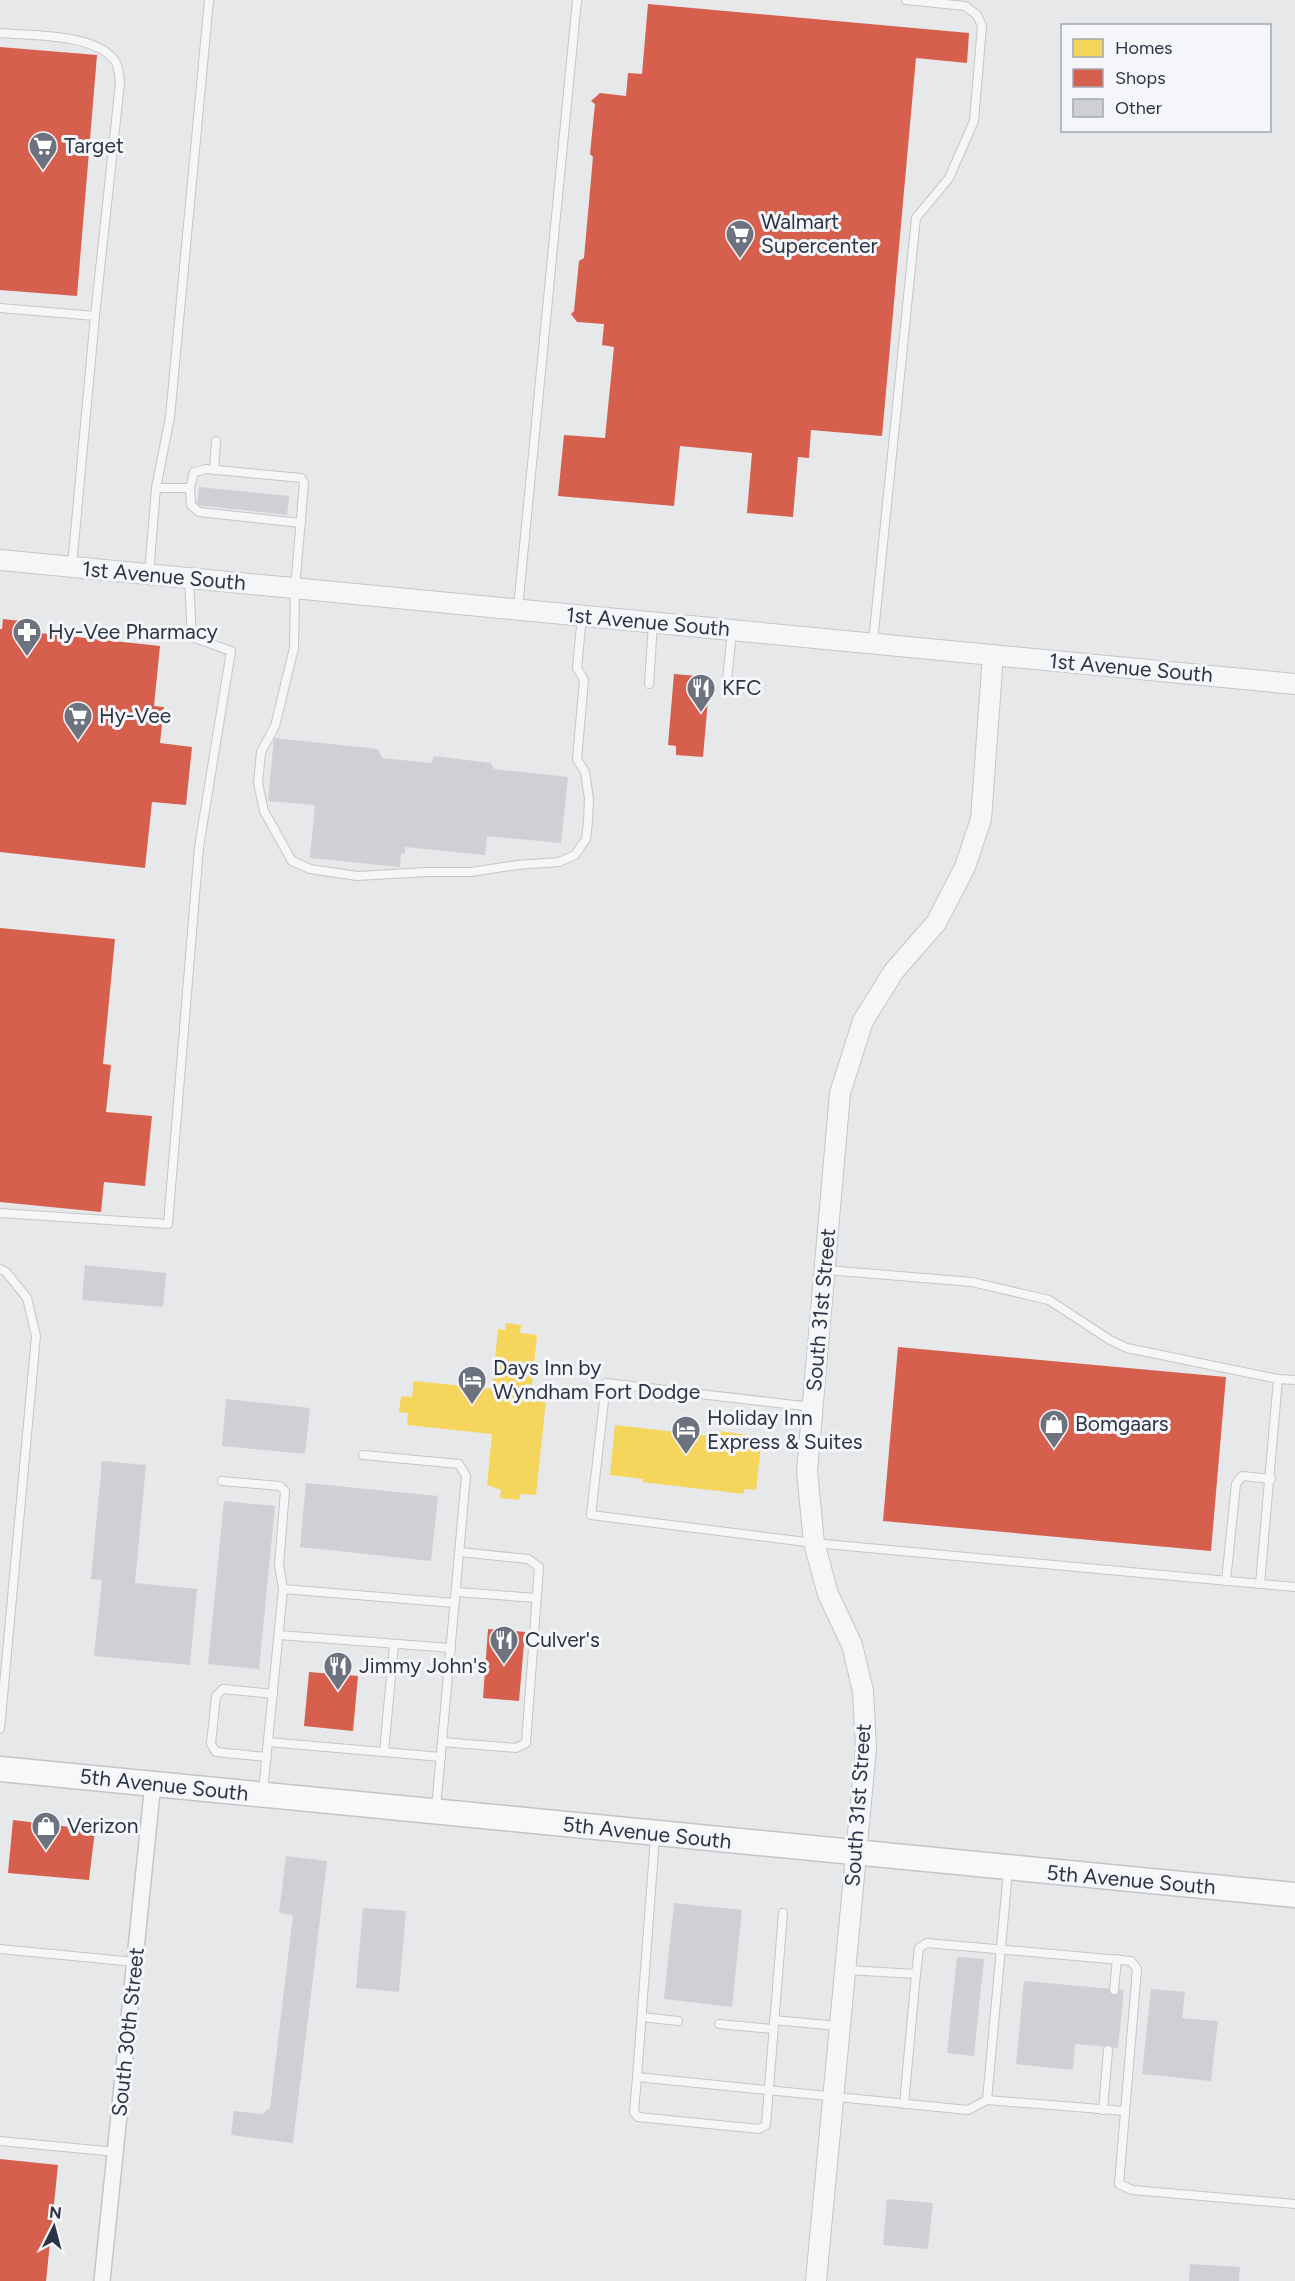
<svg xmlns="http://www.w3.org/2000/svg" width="1295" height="2281" font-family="Figtree,sans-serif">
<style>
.homes{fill:#f6d55c}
.shops{fill:#d6604d}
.building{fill:#ced0d3}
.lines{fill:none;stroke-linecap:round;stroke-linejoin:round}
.service-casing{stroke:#c4c6c8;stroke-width:10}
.minor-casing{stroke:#c4c6c8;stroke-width:18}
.tertiary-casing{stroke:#c4c6c8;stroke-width:22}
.primary-casing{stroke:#c2c5c8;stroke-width:27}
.service{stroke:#f5f6f7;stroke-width:8}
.minor{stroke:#f5f6f7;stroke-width:15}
.tertiary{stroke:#f5f6f7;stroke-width:20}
.primary{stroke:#f8f8f8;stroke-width:24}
.labels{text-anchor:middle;stroke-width:6;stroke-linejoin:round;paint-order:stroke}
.poi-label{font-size:21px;fill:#2b3445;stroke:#f4f6f9;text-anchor:start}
.street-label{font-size:21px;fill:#2b3445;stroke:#f4f6f9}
</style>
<rect width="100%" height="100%" fill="#e6e8ea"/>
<g class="homes">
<polygon points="506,1323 521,1325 520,1333 537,1335 532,1385 525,1384 523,1398 546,1400 536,1495 520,1494 519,1500 500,1498 501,1490 487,1485 492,1434 407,1425 408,1413 399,1412 401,1396 412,1397 414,1381 492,1389 498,1329 505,1330"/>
<polygon points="615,1425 718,1437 719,1431 762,1437 756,1490 744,1489 744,1494 642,1482 643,1479 610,1475"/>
</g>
<g class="shops">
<polygon points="648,4 969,33 967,63 916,58 882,436 811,430 809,458 798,457 793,517 747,513 752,453 680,446 674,506 558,496 564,435 605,438 614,347 602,345 604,324 577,322 571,314 574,311 579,261 584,258 593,157 590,154 595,104 591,101 600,93 626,96 628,73 642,74"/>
<polygon points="0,47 97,55 77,296 0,290"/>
<polygon points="3,619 21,621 20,631 160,646 154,706 164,707 160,743 192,747 186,805 152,802 145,868 0,852 0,629 2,629"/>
<polygon points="674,674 710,677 703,757 676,755 676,746 668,745"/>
<polygon points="0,928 115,939 103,1064 111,1065 106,1112 152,1116 145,1186 104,1182 101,1212 0,1202"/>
<polygon points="898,1347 1226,1377 1211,1551 883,1521"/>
<polygon points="488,1629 525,1632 519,1701 483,1698"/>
<polygon points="309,1672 358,1676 353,1731 304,1726"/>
<polygon points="13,1820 95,1830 89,1880 8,1873"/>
<polygon points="0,2159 58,2165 46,2281 0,2281"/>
</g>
<g class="building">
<polygon points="199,487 289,496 287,515 197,505"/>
<polygon points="274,738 378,749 382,758 431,763 434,756 491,763 494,769 568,777 561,843 487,836 485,855 405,847 405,854 401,853 400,867 310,858 315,805 268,801"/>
<polygon points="85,1265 166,1273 163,1307 82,1300"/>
<polygon points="226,1399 310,1408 305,1454 222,1446"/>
<polygon points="102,1461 146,1465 135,1583 197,1589 190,1665 94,1656 102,1580 91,1579"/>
<polygon points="306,1483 438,1496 431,1561 300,1547"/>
<polygon points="224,1501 275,1506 259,1669 208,1664"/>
<polygon points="286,1856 327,1861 293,2143 231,2135 234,2111 262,2114 270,2108 293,1915 279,1913"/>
<polygon points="674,1903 742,1910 732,2007 664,1999"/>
<polygon points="363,1908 406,1911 399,1992 356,1988"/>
<polygon points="957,1957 984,1959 974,2056 947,2053"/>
<polygon points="1024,1981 1124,1990 1118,2048 1075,2044 1073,2070 1016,2064"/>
<polygon points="1151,1989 1185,1992 1182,2018 1218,2021 1211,2081 1142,2074"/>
<polygon points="887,2199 933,2203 928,2249 883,2245"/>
<polygon points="1190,2264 1240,2267 1239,2281 1189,2281"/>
</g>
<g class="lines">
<g class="service-casing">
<g id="service">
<path d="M0 33C32 36 95 33 115 61 119 66 119 76 120 83L95 316 72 566"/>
<polyline points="0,308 95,316"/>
<polyline points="214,470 216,441"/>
<polyline points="156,488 190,488"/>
<polyline points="301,523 199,512 191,505 190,488 194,472 206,469 301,478 304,483 295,588 294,648 275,726 261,752 258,783 264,811 292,861 310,869 357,876 427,872 471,872 517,865 559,862 575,855 586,839 588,822 589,799 585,772 577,759 584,680 577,668 582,616"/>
<polyline points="149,574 156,488 170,417 209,0"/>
<polyline points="518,608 577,0"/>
<polyline points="873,642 916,218 949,178 974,121 982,26 977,15 965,6 906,0"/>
<polyline points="649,684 653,624"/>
<polyline points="726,689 732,632"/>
<polyline points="0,1213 168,1224 199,847 231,651 192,637 189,580"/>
<polyline points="0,1269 6,1272 27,1298 36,1336 0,1729"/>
<polyline points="827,1270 972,1282 1049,1300 1110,1340 1127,1348 1278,1379 1260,1584"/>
<polyline points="1278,1379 1295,1380"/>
<polyline points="812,1407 606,1383 591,1515 814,1543 1295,1587"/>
<polyline points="363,1455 459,1464 466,1476 436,1808"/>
<polyline points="222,1481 280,1486 285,1491 279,1565 283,1589"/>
<polyline points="1226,1581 1236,1484 1242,1476 1271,1479"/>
<polyline points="457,1592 536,1598"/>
<polyline points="279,1635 451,1648"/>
<polyline points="268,1742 441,1757"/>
<polyline points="442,1742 516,1748 526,1743 539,1567 528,1559 460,1552"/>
<polyline points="384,1752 394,1644"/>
<polyline points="267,1757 216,1752 211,1744 216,1696 223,1689 273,1694"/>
<polyline points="263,1791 283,1589 455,1603"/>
<polyline points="655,1837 637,2077 968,2110 987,2100 1125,2111"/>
<polyline points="0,1949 135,1962"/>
<polyline points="847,1970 916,1974 919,1948 927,1943 1131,1961 1137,1969 1119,2184 1132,2190 1295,2204"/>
<polyline points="1114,1990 1117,1959"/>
<polyline points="642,2017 678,2021"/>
<polyline points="774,2020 838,2026"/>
<polyline points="719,2024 773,2029"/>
<polyline points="637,2077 634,2112 638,2117 759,2129 766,2125 783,1913"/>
<polyline points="987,2100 1008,1871"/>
<polyline points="904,2104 916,1974"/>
<polyline points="1103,2110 1108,2050"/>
<polyline points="0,2141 116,2152"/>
</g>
</g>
<g class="minor-casing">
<polyline id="minor" points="102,2281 153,1783"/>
</g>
<g class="tertiary-casing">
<g id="tertiary">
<polyline points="0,560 1295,684"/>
<polyline points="816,2281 866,1748 863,1691 852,1645 828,1594 814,1543 807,1471 840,1093 863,1021 894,971 936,923 965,867 981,819 993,655"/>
</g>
</g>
<g class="primary-casing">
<polyline id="primary" points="0,1769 1295,1895"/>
</g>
<use href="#service" class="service"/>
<use href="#minor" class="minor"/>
<use href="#tertiary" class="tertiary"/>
<use href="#primary" class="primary"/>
</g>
<defs>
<g id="supermarket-pin" transform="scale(1.5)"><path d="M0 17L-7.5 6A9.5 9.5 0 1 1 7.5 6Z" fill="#6c737f" stroke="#f4f6f9"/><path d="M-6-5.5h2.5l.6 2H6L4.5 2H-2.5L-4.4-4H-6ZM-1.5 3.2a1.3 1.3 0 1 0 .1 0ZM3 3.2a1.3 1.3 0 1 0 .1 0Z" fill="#fff"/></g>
<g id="pharmacy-pin" transform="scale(1.5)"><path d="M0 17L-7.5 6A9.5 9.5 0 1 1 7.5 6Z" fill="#6c737f" stroke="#f4f6f9"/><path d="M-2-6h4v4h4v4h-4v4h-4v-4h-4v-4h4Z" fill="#fff"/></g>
<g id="restaurant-pin" transform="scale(1.5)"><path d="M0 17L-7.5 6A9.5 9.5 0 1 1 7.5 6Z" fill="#6c737f" stroke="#f4f6f9"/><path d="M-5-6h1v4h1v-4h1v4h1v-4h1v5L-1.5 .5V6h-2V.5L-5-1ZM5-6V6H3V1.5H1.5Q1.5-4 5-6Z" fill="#fff"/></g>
<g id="hotel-pin" transform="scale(1.5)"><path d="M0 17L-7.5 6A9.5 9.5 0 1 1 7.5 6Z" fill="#6c737f" stroke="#f4f6f9"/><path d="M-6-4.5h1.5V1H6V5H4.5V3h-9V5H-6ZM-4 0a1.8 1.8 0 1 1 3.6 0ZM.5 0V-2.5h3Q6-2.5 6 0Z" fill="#fff"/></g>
<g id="shop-pin" transform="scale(1.5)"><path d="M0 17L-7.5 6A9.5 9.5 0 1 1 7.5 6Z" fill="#6c737f" stroke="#f4f6f9"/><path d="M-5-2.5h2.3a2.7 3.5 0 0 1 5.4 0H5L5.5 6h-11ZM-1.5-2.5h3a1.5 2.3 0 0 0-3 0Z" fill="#fff"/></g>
</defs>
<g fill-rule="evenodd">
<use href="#supermarket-pin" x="43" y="146"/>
<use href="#supermarket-pin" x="740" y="234"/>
<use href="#pharmacy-pin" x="27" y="632"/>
<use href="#restaurant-pin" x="701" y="688"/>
<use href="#supermarket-pin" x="78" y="716"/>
<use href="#hotel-pin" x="472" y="1380"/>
<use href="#shop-pin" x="1054" y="1424"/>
<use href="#hotel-pin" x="686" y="1430"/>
<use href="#restaurant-pin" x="504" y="1640"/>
<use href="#restaurant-pin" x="338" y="1666"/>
<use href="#shop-pin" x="46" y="1826"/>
</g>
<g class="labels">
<g class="poi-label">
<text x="64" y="153">Target</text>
<text x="761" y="229">Walmart<tspan x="761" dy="24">Supercenter</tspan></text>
<text x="48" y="639">Hy-Vee Pharmacy</text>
<text x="722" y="695">KFC</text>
<text x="99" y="723">Hy-Vee</text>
<text x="493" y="1375">Days Inn by<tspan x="493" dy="24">Wyndham Fort Dodge</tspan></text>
<text x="707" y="1425">Holiday Inn<tspan x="707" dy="24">Express &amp; Suites</tspan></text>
<text x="1075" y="1431">Bomgaars</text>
<text x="525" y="1647">Culver's</text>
<text x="359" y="1673">Jimmy John's</text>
<text x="67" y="1833">Verizon</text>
</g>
<g class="street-label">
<text transform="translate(164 576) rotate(5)" y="7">1st Avenue South</text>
<text transform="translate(648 622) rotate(5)" y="7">1st Avenue South</text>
<text transform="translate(1131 668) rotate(5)" y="7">1st Avenue South</text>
<text transform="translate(821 1310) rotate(-85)" y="7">South 31st Street</text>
<text transform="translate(164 1785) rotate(6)" y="7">5th Avenue South</text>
<text transform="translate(858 1805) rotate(-86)" y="7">South 31st Street</text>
<text transform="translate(647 1833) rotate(6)" y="7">5th Avenue South</text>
<text transform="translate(1131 1880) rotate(5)" y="7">5th Avenue South</text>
<text transform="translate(128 2032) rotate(-84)" y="7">South 30th Street</text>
</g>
</g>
<rect x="1061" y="24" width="210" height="108" fill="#f4f6f9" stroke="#a4a8b1" stroke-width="1.5"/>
<rect x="1073" y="39" width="30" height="18" fill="#f6d55c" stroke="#a4a8b1" stroke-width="1.5"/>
<text x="1115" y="54" font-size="18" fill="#2b3445">Homes</text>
<rect x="1073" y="69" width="30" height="18" fill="#d6604d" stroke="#a4a8b1" stroke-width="1.5"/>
<text x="1115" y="84" font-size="18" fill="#2b3445">Shops</text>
<rect x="1073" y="99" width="30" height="18" fill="#ced0d3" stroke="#a4a8b1" stroke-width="1.5"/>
<text x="1115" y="114" font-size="18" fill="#2b3445">Other</text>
<g transform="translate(54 2227) rotate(6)" stroke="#f4f6f9" stroke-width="4.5" paint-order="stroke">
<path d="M0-4.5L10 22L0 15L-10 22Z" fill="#2b3445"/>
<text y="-9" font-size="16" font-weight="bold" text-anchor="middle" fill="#2b3445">N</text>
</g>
</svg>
